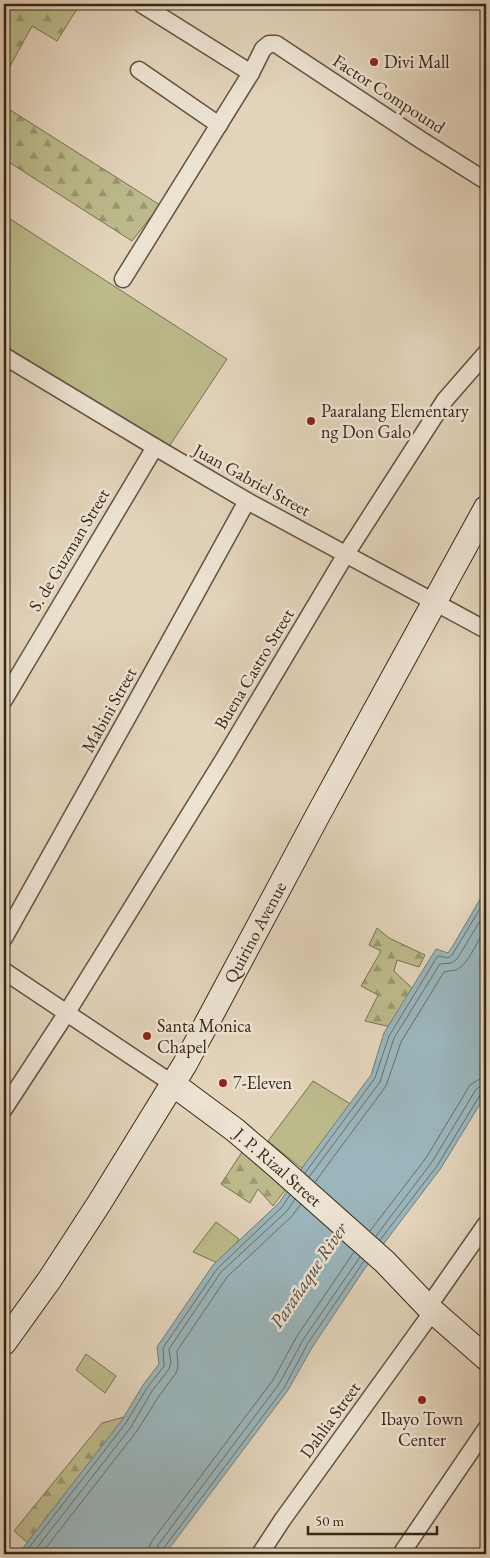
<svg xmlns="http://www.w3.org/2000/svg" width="490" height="1558" font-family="'EB Garamond',serif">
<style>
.green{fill:#bcba8b;stroke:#7a7051}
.forest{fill:url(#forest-firs);stroke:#7a7051}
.water{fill:#9ab5bb;stroke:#727c79}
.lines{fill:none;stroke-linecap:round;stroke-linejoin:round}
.shore{stroke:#686e69;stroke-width:1}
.street-casing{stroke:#625240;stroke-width:19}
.secondary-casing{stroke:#372717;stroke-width:26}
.street{stroke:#ede3d3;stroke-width:16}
.secondary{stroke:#ede3d3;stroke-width:24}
.poi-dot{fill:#8f2418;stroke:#ede3d3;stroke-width:2}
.labels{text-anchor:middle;stroke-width:5;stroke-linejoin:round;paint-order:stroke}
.poi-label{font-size:18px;fill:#372717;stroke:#ede3d3;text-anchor:start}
.street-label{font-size:18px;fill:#372717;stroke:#ede3d3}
.water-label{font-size:19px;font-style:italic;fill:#504a40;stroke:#ede3d3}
</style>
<defs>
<pattern id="forest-firs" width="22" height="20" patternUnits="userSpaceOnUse" patternTransform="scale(1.25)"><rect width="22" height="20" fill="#bcba8b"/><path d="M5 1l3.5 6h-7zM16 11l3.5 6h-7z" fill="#9a9771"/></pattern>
</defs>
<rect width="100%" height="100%" fill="#e3d4bb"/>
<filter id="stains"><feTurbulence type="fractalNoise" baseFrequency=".004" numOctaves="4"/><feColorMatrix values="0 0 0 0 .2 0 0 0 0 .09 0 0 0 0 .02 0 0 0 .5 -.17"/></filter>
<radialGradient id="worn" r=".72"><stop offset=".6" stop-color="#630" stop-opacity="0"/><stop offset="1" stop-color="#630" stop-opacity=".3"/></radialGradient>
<g class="green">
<polygon points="4,215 227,359 168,448 4,347"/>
<polygon points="313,1081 362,1111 305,1171 268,1141"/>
<polygon points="216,1222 239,1239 222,1265 193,1252"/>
<polygon points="86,1354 116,1376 105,1393 76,1370"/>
</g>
<g class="forest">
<polygon points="5,4 80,4 57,41 32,26 4,77 4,6"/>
<polygon points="4,106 160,205 132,241 4,159"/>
<polygon points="377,928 389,938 425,955 419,967 397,960 394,971 414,990 395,1028 365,1021 378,995 361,986 381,951 369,945"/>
<polygon points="246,1146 289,1185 273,1206 258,1189 250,1203 221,1184"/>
<polygon points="128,1416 41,1554 14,1531 102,1423"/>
</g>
<polygon class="water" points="486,889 486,1094 441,1168 363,1271 313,1346 288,1390 165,1554 19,1554 19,1553 122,1420 143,1385 159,1364 157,1347 213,1265 279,1203 302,1168 371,1075 384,1033 436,949 448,953 454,944"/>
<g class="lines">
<g class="shore">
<polyline points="305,1173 375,1078 389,1036 437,957 439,956 448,958 452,955 486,899"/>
<polyline points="309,1177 380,1082 394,1038 440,964 451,963 457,959 486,911"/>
<path d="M315 1182 386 1086 401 1042 444 972C448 971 452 971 456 970 469 964 479 938 486 926"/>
<polyline points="370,1231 426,1158 470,1085 478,1080 486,1078"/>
<polyline points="376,1236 432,1162 475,1091 479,1087 486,1086"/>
<polyline points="380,1240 437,1166 480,1095 486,1092"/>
<polyline points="24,1554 126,1423 147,1388 164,1366 163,1348 217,1269 282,1207 290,1195"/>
<polyline points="32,1554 131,1427 152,1391 169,1369 171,1363 169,1349 221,1272 287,1211 295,1199"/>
<polyline points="41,1554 137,1431 159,1396 176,1373 178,1366 177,1351 227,1277 292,1216 301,1204"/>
<polyline points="148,1554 149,1547 152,1541 273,1380 297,1336 354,1252"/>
<polyline points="156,1554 158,1545 279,1384 303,1340 360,1257"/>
<polyline points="162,1554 163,1549 284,1388 308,1343 364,1261"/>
</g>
<g class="street-casing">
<g id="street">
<polyline points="141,4 251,73"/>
<polyline points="139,70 219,125"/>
<polyline points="123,279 251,73 263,49 269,44 276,44 421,140 486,181"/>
<polyline points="4,356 155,447 247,501 486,630"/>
<polyline points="4,700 155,447"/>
<polyline points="4,938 135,704 247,501"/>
<polyline points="4,971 173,1084"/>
<polyline points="4,1109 66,1014 225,757 346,554 445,400 486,353"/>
<polyline points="428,1307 486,1224"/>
<polyline points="260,1554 283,1519 433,1311"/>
<polyline points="401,1554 486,1429"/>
</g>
</g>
<g class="secondary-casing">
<g id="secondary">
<path id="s1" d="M173 1084 235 1130 276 1165 385 1262 428 1307 486 1358"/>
<path id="s2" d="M4 1343 50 1279 100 1202 185 1064 319 813 486 508"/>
</g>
</g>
<use href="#street" class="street"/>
<use href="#secondary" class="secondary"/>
</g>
<g class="poi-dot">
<circle cx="374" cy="62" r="5"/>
<circle cx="311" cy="421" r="5"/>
<circle cx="147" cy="1036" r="5"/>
<circle cx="223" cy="1083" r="5"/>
<circle cx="422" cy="1400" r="5"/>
</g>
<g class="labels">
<g class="poi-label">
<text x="384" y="68">Divi Mall</text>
<text x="321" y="417">Paaralang Elementary<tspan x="321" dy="21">ng Don Galo</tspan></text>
<text x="157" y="1032">Santa Monica<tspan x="157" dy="21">Chapel</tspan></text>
<text x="233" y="1089">7-Eleven</text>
<text x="422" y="1425" text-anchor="middle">Ibayo Town<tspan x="422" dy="21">Center</tspan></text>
</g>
<g class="street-label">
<text transform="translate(389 94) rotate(33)" y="6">Factor Compound</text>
<text transform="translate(252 480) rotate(29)" y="6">Juan Gabriel Street</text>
<text transform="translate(69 550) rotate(-59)" y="6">S. de Guzman Street</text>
<text transform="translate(254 669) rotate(-59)" y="6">Buena Castro Street</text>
<text transform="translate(109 710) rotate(-61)" y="6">Mabini Street</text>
<text dy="6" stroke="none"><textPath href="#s2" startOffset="482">Quirino Avenue</textPath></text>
<text dy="6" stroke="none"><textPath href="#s1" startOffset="134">J. P. Rizal Street</textPath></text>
<text transform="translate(330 1420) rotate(-54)" y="6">Dahlia Street</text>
</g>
<g class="water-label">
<text transform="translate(308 1275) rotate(-56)" y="7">Parañaque River</text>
</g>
</g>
<rect width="490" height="1558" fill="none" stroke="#e3d4bb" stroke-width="20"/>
<rect x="5" y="5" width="480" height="1548" fill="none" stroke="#372717" stroke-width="2.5"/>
<rect x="10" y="10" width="470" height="1538" fill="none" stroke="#372717"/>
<path d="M308 1526v8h129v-8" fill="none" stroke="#372717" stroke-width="2.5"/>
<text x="315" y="1526" font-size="15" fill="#372717" stroke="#ede3d3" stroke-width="4" paint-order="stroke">50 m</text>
<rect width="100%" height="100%" filter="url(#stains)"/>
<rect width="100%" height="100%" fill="url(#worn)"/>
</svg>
